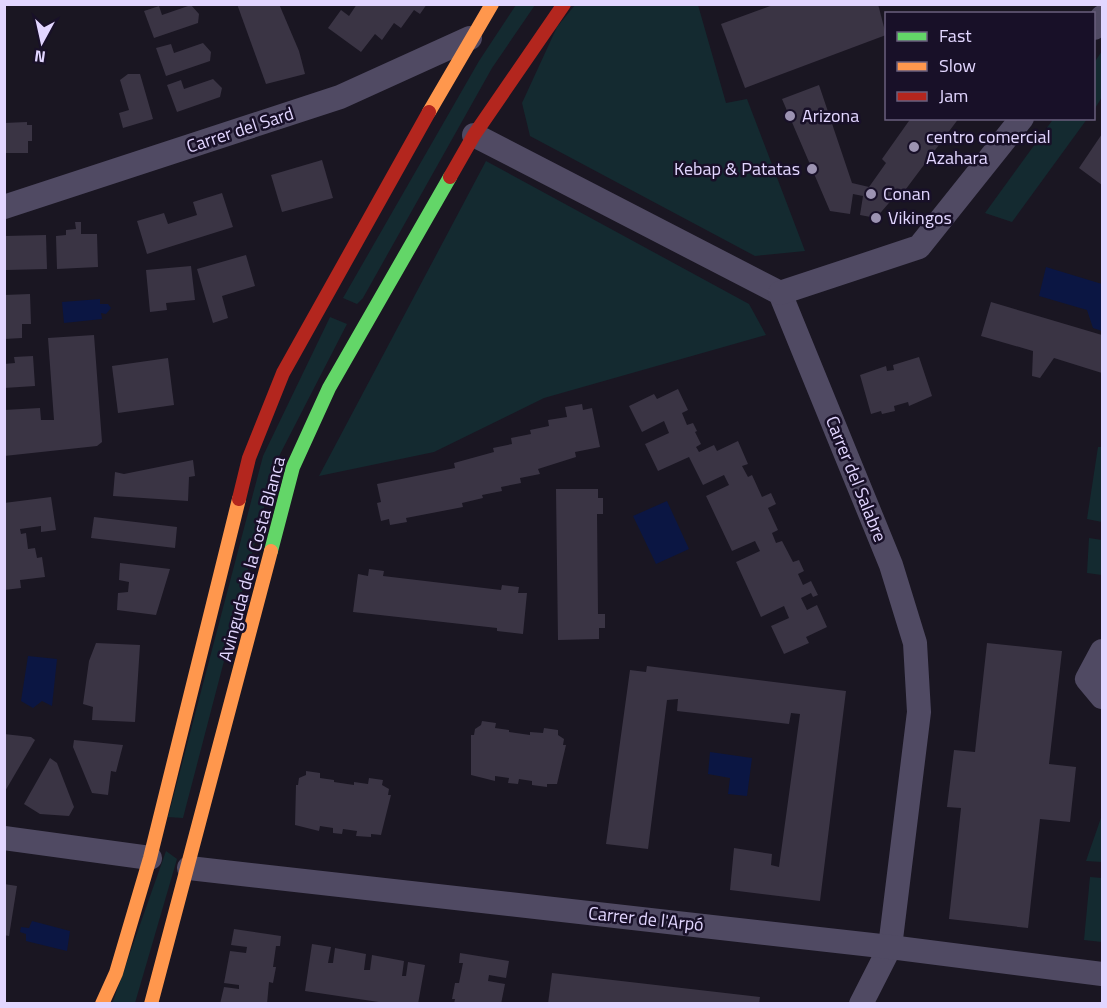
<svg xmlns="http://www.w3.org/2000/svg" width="1107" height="1008" font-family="'Titillium Web',sans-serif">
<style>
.green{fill:#142a30}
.water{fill:#0b1643}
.building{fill:#3a3444}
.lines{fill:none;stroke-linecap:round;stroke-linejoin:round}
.street{stroke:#504a63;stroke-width:24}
.fast{stroke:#63d668;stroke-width:14}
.slow{stroke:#ff974d;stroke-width:14}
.jam{stroke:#b3261e;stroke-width:14}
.poi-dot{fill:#9c93b2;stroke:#181028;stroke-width:2}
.labels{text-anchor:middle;stroke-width:5;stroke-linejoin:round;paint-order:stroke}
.poi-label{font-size:18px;fill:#e2d6ff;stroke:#181028;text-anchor:start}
.street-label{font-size:18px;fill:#e2d6ff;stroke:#181028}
</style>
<rect width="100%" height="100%" fill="#1a1622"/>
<g class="green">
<polygon points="516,5 535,5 492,68 363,298 357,304 343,298 479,61"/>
<polygon points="575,5 698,5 726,103 747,99 805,251 755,256 530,136 522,103 557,27"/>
<polygon points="1102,51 1102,97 1094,110 1094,63"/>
<polygon points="1054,118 1087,119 1012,222 985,213"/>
<polygon points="486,161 749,304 766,335 544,398 434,452 319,476"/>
<polygon points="330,317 347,324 276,462 183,818 168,817 263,456"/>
<polygon points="1098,447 1102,447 1102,522 1087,519"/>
<polygon points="1089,538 1102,540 1102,575 1087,573"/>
<polygon points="1102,815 1102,862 1086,861"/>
<polygon points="166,851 177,859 135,1003 112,1004"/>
<polygon points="1090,877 1102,878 1102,942 1084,940"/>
</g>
<g class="water">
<polygon points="1046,267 1102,284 1102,331 1093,328 1087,310 1039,296"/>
<polygon points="100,299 100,304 108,304 111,308 106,314 101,313 102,319 64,323 62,302"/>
<polygon points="667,501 689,549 656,564 633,516"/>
<polygon points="28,656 57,659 52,706 42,701 33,708 21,701"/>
<polygon points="710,752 752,758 747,796 728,794 730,778 708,774"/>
<polygon points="32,921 70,931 67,951 26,941 26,934 20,932 21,927 29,928"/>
</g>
<g class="building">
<polygon points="237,4 279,4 299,51 305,74 266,84"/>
<polygon points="357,4 427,4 420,14 414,10 401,28 394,23 382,40 375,34 361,52 328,28 341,10 349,16"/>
<polygon points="776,4 878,4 886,35 745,88 721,24"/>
<polygon points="191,5 199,14 198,23 154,38 144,11 159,6 162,15"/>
<polygon points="203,43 211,52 210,61 166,76 156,48 171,44 174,53"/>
<polygon points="128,74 140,74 153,119 123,128 119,113 129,110 120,80"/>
<polygon points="213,79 222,88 220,97 177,112 167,85 181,80 184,89"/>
<polygon points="819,85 852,183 869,187 886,163 882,159 911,118 959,118 897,201 894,197 876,218 860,215 863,196 853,194 850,214 830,211 782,99"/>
<polygon points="27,122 27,125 32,125 32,141 28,141 28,153 4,153 4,123"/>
<polygon points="1102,134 1102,185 1079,168"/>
<polygon points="322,160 333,198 282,212 271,175"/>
<polygon points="222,193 233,227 147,254 137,221 164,213 168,224 197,215 193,202"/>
<polygon points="75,222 81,222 81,234 97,234 98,267 57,269 56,236 66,235 66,230 76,229"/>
<polygon points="46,235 47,269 6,270 5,236"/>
<polygon points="246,255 255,286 222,296 228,318 213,323 197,269"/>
<polygon points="191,266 195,300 166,303 167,310 150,312 146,270"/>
<polygon points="30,294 31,324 22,324 22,338 4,339 4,295"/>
<polygon points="991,302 1102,335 1102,373 1054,358 1040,378 1032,376 1033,351 981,336"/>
<polygon points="94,335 102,442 97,446 4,456 4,410 40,408 41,420 54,420 48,338"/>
<polygon points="33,356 35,386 4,388 4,364 15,363 14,357"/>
<polygon points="919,357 932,396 909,406 908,402 894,406 895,411 882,414 881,411 871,414 860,375 886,366 887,371 894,370 893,365"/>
<polygon points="168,358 174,405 118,413 112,366"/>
<polygon points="678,389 688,410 682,413 687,425 693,423 697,431 695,432 701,444 696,447 699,452 714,445 717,451 738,441 748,464 742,466 748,477 752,475 762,497 771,493 776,504 768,508 778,530 772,533 776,543 782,541 793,562 799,560 804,571 798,574 803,585 811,581 818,595 813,597 811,593 801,598 807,610 817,605 827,627 806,637 809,643 784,654 771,626 789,618 784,606 761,617 736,562 760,551 755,541 732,551 706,496 729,485 724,475 703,485 689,457 658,471 645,444 669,433 664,421 642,432 629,406 654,394 657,399"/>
<polygon points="582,404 583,410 592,408 600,447 575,452 576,457 538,469 540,474 520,478 521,483 501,487 502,491 482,495 483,498 462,503 463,507 406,518 407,522 390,525 389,519 381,521 377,503 381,502 377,484 455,468 454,463 494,452 493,448 512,444 511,438 531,434 530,430 549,426 548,420 567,417 565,407"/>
<polygon points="193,460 195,476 189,477 188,501 113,496 115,472 124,474"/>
<polygon points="556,489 598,489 598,498 603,498 603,514 597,514 598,614 605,614 605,628 599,628 599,639 558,640"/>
<polygon points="51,497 56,530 41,532 41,526 20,529 21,534 26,533 28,549 35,548 37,558 42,557 45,577 20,580 21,588 4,590 4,503"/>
<polygon points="94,517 177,527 175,548 91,538"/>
<polygon points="120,563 170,569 156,615 117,610 118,593 128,592 129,582 119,580"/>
<polygon points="369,569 384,571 383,576 501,590 502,585 519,587 518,593 527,593 523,634 497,631 497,628 353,612 358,574 368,576"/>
<polygon points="96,643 140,645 135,722 92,720 93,707 83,704 89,661"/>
<polygon points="987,643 1062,651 1049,764 1076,767 1070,822 1040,819 1028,928 949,919 961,808 947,807 954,750 975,752"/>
<polygon points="647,666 846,691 820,901 730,890 734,848 772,854 771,865 779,867 800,714 791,713 789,724 677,711 678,699 667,700 648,849 606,844 630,670 646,672"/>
<polygon points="482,721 496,723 495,728 509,730 509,732 530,735 530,732 543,733 544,728 558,730 558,735 564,739 563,745 566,745 557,784 547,784 547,787 532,785 532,781 519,779 518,784 508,783 509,778 495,776 495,781 471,775 471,735 474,735 475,729 481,725"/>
<polygon points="4,734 31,737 35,740 4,793"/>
<polygon points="74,740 123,745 116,772 111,771 108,795 92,793 73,747"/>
<polygon points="50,758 57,763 74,807 69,816 40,814 24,804"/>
<polygon points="306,771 320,773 320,778 334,780 334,782 354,785 354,782 368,784 369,778 383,780 382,785 389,789 388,795 391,795 381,835 371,834 371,837 356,836 357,831 343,829 342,834 333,833 333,828 320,826 319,831 295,825 296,785 298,785 299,778 306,775"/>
<polygon points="4,884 17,886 9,936 4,935"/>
<polygon points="234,929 281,936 280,946 276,946 273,967 276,967 273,983 269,982 267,1004 220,1004 224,987 239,989 239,985 224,983 230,951 246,953 247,947 231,945"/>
<polygon points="312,944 331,947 328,963 333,963 335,948 366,954 364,970 370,970 372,955 404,961 402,976 406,976 408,962 425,965 418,1004 392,1004 305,991"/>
<polygon points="460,953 509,961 506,978 489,975 488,981 505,984 501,1004 454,1004 455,999 452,999 455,983 459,983 463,963 459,963"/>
<polygon points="552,973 760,997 759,1004 548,1004"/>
</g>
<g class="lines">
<g class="street">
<polyline points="1094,28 1102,17"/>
<polyline points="474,135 780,293 891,565 915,643 919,712 890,947 861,1004"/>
<polyline points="4,207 340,97 470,38"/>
<polyline points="780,293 919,247 1022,118"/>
<polyline points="1102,651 1087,679 1102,697"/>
<polyline points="4,838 150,858"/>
<polyline points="189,868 890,947 1102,974"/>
</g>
<polyline class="fast" points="271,551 293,467 329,388 450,177"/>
<g class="slow">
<polyline points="429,112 492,4"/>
<polyline points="102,1004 116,973 150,858 239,499"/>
<polyline points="151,1004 271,551"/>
</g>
<g class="jam">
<polyline points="450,177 474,135 564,4"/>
<polyline points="239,499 249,458 283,373 429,112"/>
</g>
</g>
<g class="poi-dot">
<circle cx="790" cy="116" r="6"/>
<circle cx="914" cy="147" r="6"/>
<circle cx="812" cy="169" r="6"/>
<circle cx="871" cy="194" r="6"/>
<circle cx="876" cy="218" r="6"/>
</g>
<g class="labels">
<g class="poi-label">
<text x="802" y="122">Arizona</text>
<text x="926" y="143">centro comercial<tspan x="926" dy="21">Azahara</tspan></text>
<text x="800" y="175" text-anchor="end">Kebap &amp; Patatas</text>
<text x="883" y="200">Conan</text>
<text x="888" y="224">Vikingos</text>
</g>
<g class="street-label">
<text transform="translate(240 130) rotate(-18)" y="6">Carrer del Sard</text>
<text transform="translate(856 479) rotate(68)" y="6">Carrer del Salabre</text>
<text transform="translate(252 559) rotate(-75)" y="6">Avinguda de la Costa Blanca</text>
<text transform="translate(646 919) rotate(6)" y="6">Carrer de l'Arpó</text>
</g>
</g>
<rect width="1107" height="1008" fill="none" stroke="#e2d6ff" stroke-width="12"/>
<rect x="885" y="12" width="210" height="108" fill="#181028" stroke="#695f7e" stroke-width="1.5"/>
<rect x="897" y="32" width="30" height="9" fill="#63d668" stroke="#695f7e" stroke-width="1.5"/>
<text x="939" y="42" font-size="18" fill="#e2d6ff">Fast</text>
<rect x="897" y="62" width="30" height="9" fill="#ff974d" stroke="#695f7e" stroke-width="1.5"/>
<text x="939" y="72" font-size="18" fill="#e2d6ff">Slow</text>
<rect x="897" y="92" width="30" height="9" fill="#b3261e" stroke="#695f7e" stroke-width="1.5"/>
<text x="939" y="102" font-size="18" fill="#e2d6ff">Jam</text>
<g transform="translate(42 42) rotate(188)" stroke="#181028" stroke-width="4.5" paint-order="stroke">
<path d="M0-4.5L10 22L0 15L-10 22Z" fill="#e2d6ff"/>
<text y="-9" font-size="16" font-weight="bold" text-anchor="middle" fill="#e2d6ff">N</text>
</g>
</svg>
